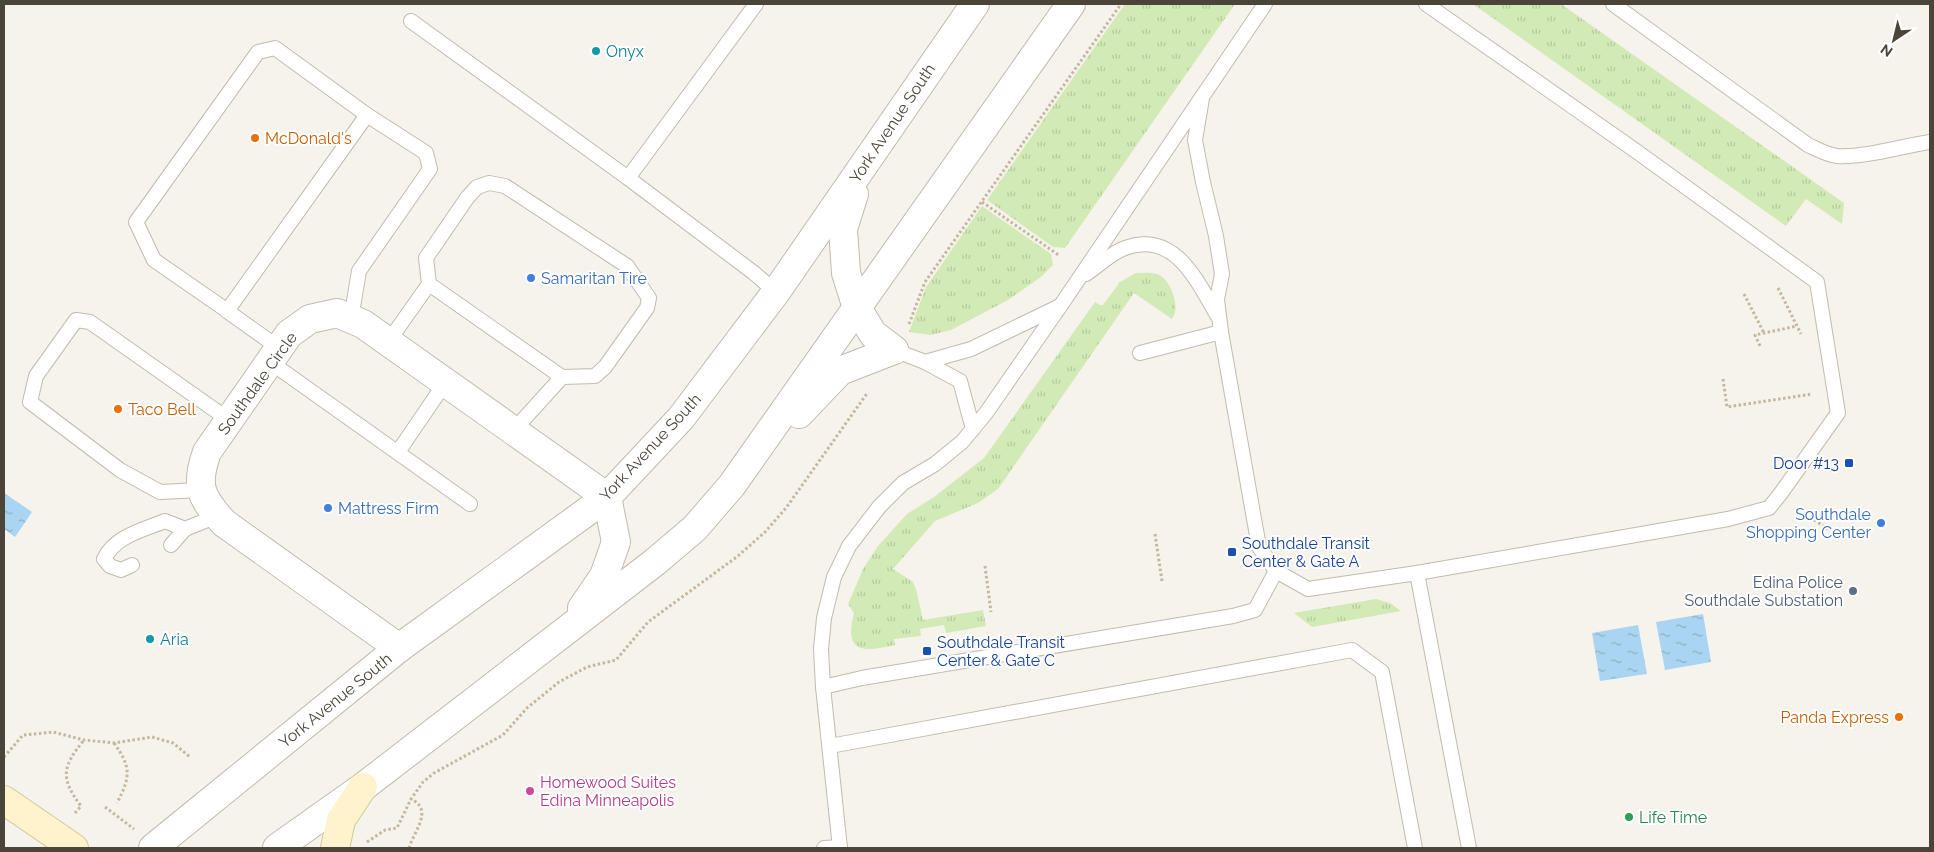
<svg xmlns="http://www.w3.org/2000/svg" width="1934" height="852" font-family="Raleway,sans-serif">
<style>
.grass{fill:url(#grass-tufts)}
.water{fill:url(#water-ripples)}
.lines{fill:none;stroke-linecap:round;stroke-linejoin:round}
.service-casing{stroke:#c2bbae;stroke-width:16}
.minor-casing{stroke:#c2bbae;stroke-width:30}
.tertiary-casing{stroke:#c2bbae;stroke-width:30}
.secondary-casing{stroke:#d6c79b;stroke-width:30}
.path{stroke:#c4b79f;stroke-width:3;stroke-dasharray:2.5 2.5;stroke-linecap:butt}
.service{stroke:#fff;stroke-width:14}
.minor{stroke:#fff;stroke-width:28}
.tertiary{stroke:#fff;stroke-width:28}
.secondary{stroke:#fff3cd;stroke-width:28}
.culture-dot{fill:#0f9aa8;stroke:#fff;stroke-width:2}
.food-dot{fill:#e8710a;stroke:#fff;stroke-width:2}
.shop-dot{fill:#3f7fe0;stroke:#fff;stroke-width:2}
.transit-dot{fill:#1a4fb4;stroke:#fff;stroke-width:2}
.service-dot{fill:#5c6f8a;stroke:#fff;stroke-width:2}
.hotel-dot{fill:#d1479c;stroke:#fff;stroke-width:2}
.leisure-dot{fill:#2e9e5b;stroke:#fff;stroke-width:2}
.labels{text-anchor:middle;stroke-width:4;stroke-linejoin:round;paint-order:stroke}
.culture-label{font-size:16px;fill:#0d838f;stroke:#fff;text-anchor:start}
.street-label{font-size:16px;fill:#4b4439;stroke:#fff}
.food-label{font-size:16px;fill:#c56008;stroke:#fff;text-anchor:start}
.shop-label{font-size:16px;fill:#366cbe;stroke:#fff;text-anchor:start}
.transit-label{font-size:16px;fill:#164399;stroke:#fff;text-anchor:start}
.service-label{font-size:16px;fill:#4e5e75;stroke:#fff;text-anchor:end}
.hotel-label{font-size:16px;fill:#b23c85;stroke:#fff;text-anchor:start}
.leisure-label{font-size:16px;fill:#27864d;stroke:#fff;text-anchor:start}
</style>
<defs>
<pattern id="grass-tufts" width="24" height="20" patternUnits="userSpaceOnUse" patternTransform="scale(1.25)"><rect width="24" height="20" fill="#d2eab5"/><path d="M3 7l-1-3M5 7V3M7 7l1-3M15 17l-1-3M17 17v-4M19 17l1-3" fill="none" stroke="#b6ca9c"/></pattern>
<pattern id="water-ripples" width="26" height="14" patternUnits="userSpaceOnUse" patternTransform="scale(1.25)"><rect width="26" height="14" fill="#a9d4f2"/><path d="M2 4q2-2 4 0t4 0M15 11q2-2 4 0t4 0" fill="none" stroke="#8caec5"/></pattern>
</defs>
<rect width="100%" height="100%" fill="#f6f3ec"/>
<g class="grass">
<polygon points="1125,4 1235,4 1065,248 1053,247 987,200"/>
<polygon points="1473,4 1561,4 1844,203 1842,224 1806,199 1786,226"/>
<polygon points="982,206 1051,254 1053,265 1041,277 1008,300 951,330 931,335 909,332 926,287"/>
<path d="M1136 273C1143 273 1151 272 1157 274 1171 279 1181 307 1172 319L1134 293 998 489 978 503 935 521 893 569 913 582 916 589 923 620 983 610 986 626 946 633 944 625 920 629 921 636 894 639 895 645C864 652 843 654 854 613L848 604 863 569 878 546 907 514 934 497 984 458 1095 302 1100 305H1103L1120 282Z"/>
<polygon points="1376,599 1390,603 1401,611 1312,627 1294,613"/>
</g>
<g class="water">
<polygon points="4,493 32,512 15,537 4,529"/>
<polygon points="1703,614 1711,662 1665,670 1656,622"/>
<polygon points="1638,625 1647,674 1600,681 1592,633"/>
</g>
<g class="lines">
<g class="service-casing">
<g id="service">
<polyline points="756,4 628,178 754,273 776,292"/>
<path d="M1613 4 1808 145C1817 149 1827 155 1837 156 1864 158 1902 146 1930 142"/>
<polyline points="411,21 628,178"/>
<polyline points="1202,98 1195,140 1203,182 1216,236 1222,274 1217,299 1221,332 1259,547 1276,571 1308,589 1417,573 1728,519 1769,508 1781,493 1838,413 1817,282 1636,151 1426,4"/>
<path d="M1086 274C1098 266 1111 253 1125 248 1174 230 1196 279 1217 315"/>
<polyline points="232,314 154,260 136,222 258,52 275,48 367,115 426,153 430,169 359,271 351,319"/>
<polyline points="388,342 429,284 426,258 467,198 477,187 489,183 505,186 627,266 649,298 647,308 605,367 595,376 562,377 429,284"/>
<polyline points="279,348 227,311 367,115"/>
<polyline points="894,350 925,362 960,381 973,429"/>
<polyline points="1140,353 1221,332"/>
<polyline points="270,362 470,504"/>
<polyline points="925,362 971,349 1060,306"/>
<polyline points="513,431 562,377"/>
<polyline points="398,452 445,383"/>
<polyline points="200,490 160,492 120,470 30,402 36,376 76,320 90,322 229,420"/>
<polyline points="185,529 217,516"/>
<path d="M132 565 121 570 110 566 104 559C115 536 143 530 165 521L185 529 171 545"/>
<polyline points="1417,573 1469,848"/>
<polyline points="823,687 862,678 1233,616 1255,610 1276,571"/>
<polyline points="830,746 1352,650 1382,672 1415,848"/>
<polyline points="824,848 840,847"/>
<polyline points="840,848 823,687 821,649 824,618 834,577 849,546 879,507 903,483 935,464 962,442 986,413 1061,305 1265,4"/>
</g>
</g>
<g class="minor-casing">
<path id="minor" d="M399 648 224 523C200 497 195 485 207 452L289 334 310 319 337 313 363 324 607 497"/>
</g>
<g class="tertiary-casing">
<g id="tertiary">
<polyline points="854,194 843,229 846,273 857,308 873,334 894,350"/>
<polyline points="799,414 840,371 894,350"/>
<polyline points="582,608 604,576 616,542 607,497"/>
<polyline points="153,848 399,648 607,497 681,418 776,292 975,4"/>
<polyline points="277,848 363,787 655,562 695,528 732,485 1071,4"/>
</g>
</g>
<g class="secondary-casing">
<g id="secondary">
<polyline points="4,800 74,848"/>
<polyline points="335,848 341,820 363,787"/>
</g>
</g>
<g class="path">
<polyline points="982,202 1060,256"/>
<polyline points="1778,288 1801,334"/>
<polyline points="1744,294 1764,333"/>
<polyline points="909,324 925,282 1121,4"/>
<polyline points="1760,346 1755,335 1797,326"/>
<polyline points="1723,379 1727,407 1812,394"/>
<polyline points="1810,517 1828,529"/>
<polyline points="1155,534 1162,581"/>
<polyline points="985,566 991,612"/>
<path d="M114 743C131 767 131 776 117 803"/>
<polyline points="4,757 23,735 53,732 84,740 114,743 152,737 173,743 190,757"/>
<polyline points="105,807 134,829"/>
<path d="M75 813 81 806C60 778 62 767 84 740"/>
<polyline points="367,842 385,830 397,828 411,799 423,782 434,773 503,735 527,708 559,682 587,667 616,660 648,622 738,556 765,532 786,508 868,392"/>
<path d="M409 848C414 831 434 810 411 799"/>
</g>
<use href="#service" class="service"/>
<use href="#minor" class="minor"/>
<use href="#tertiary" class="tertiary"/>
<use href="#secondary" class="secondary"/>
</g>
<g class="culture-dot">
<circle cx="596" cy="51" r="5"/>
<circle cx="150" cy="639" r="5"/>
</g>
<g class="food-dot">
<circle cx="255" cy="138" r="5"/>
<circle cx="118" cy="409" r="5"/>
<circle cx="1899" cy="717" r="5"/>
</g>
<g class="shop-dot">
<circle cx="531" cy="278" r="5"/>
<circle cx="328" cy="508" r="5"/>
<circle cx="1881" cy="523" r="5"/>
</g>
<g class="transit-dot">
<rect x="1844" y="458" width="10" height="10" rx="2.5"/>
<rect x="1227" y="547" width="10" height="10" rx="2.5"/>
<rect x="922" y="646" width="10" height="10" rx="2.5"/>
</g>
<circle class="service-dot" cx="1853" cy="591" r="5"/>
<circle class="hotel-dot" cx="530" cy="791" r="5"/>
<circle class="leisure-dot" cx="1629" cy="817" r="5"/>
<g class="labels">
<g class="culture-label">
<text x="606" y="57">Onyx</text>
<text x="160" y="645">Aria</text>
</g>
<g class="street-label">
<text transform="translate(892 123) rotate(-56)" y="6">York Avenue South</text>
<text transform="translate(257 383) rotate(-54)" y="6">Southdale Circle</text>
<text transform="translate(650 447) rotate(-47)" y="6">York Avenue South</text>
<text transform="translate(335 700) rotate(-39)" y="6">York Avenue South</text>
</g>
<g class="food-label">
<text x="265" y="144">McDonald's</text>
<text x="128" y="415">Taco Bell</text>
<text x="1889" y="723" text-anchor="end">Panda Express</text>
</g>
<g class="shop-label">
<text x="541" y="284">Samaritan Tire</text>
<text x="338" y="514">Mattress Firm</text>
<text x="1871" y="520" text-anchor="end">Southdale<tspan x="1871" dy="18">Shopping Center</tspan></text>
</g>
<g class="transit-label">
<text x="1839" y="469" text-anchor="end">Door #13</text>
<text x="1242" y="549">Southdale Transit<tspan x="1242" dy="18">Center &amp; Gate A</tspan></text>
<text x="937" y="648">Southdale Transit<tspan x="937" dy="18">Center &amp; Gate C</tspan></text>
</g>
<g class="service-label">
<text x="1843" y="588">Edina Police<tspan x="1843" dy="18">Southdale Substation</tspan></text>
</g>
<g class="hotel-label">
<text x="540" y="788">Homewood Suites<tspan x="540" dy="18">Edina Minneapolis</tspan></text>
</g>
<g class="leisure-label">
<text x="1639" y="823">Life Time</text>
</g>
</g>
<rect width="1934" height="852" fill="none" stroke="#4b4439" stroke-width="10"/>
<g transform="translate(1894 40) rotate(215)" stroke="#ffffff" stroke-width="4" paint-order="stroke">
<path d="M0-4L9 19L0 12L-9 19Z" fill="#4b4439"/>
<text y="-8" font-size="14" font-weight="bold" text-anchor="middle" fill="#4b4439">N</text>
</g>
</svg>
